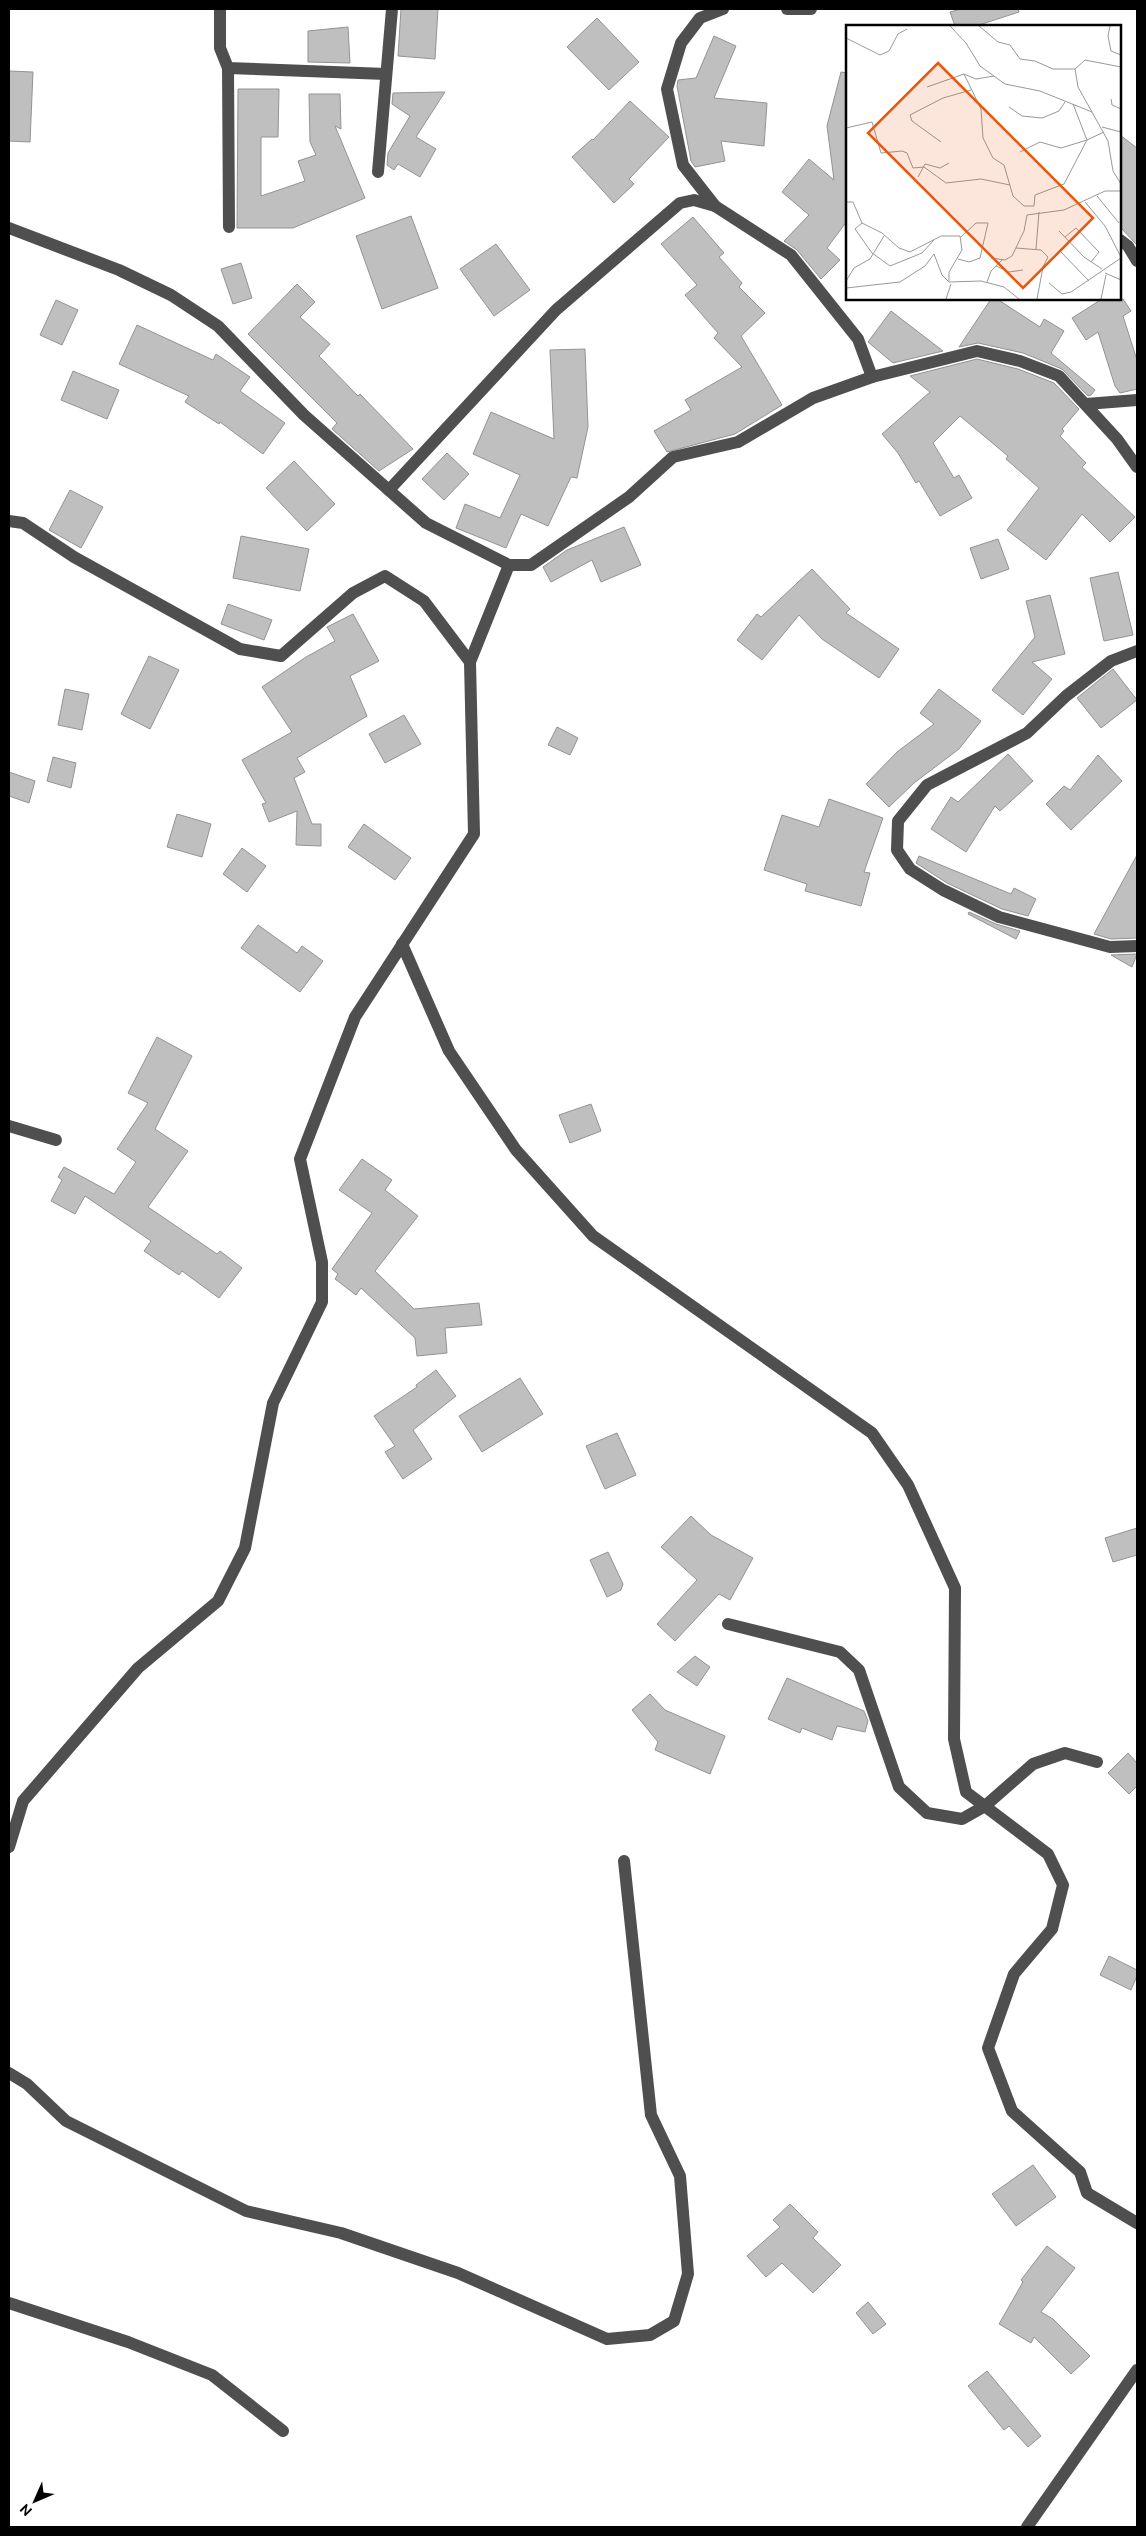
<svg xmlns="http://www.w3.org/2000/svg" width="1146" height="2536" font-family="Ubuntu,sans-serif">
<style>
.building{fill:#bfbfbf;stroke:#939393}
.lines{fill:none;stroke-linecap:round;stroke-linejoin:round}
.minor{stroke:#4f4f4f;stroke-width:12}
.inset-road{fill:none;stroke:#999;stroke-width:1}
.view{fill:#e8590c;fill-opacity:0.15;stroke:#e8590c;stroke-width:2.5}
.inset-edge{fill:none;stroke:#000;stroke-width:2.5}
</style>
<rect width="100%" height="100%" fill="#fff"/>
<g class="building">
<polygon points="401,9 438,9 435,59 398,56"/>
<polygon points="961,9 1018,9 1019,12 976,26 955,26 950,12"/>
<polygon points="597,18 639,62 609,90 567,47"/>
<polygon points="348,27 350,63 308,62 308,31"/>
<polygon points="714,36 736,46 714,98 767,103 764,146 721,141 725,161 695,167 691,161 677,86 678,80 696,78"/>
<polygon points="9,71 33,72 30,142 9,141"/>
<polygon points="841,72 847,73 847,221 827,248 840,260 821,279 797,250 784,241 809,215 782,192 809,159 834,180 827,126"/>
<polygon points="238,89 279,89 278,137 261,137 261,196 305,181 298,161 316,155 310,142 309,94 340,94 341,129 335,126 365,198 293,228 237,228"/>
<polygon points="445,92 416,137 436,149 420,177 398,164 394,170 387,165 388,153 410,116 392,104 393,93"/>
<polygon points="630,101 669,137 629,179 634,184 614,203 572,157 592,139 593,140"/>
<polygon points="1120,135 1137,148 1137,245 1120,227"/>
<polygon points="411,216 438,288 382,309 356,236"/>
<polygon points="693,217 724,253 719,257 742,283 739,287 765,313 741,336 782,405 735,434 667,452 654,431 691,410 685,400 742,367 714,338 718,333 685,295 697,285 661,244"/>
<polygon points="496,244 530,290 494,316 460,269"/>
<polygon points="241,263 252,298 233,304 221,269"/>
<polygon points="297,284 315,302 300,317 330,344 319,356 358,396 360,394 413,449 379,471 332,429 337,423 248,334"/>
<polygon points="991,299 997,299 1040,327 1044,319 1064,331 1051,353 1095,390 1091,395 1088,396 1062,369 1023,353 978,343 959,347"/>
<polygon points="1102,299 1123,299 1131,311 1123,316 1137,360 1137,389 1120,393 1115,386 1098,332 1086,340 1072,318"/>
<polygon points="56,300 78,310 62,345 40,335"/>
<polygon points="891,311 943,351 893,363 868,342"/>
<polygon points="137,325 213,360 216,354 250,377 240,391 285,423 263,454 220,422 219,424 185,402 189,396 119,364"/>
<polygon points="585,349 588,427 577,478 571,477 548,526 521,514 506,548 456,528 465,504 500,518 520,475 473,454 491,412 554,439 550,350"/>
<polygon points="977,359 1018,369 1054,383 1079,409 1062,429 1064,431 1060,436 1086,463 1082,467 1135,517 1110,542 1082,514 1046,560 1007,530 1039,488 1006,459 1008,456 960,416 933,443 954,478 959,475 972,498 940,516 919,481 916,483 898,453 882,434 930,392 910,376"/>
<polygon points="73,371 119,390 107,419 61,400"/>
<polygon points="447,453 469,474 444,500 422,479"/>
<polygon points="294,461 335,504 307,531 266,488"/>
<polygon points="70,490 103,507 81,548 49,530"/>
<polygon points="624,527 641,565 601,582 592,560 551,582 543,567 567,550"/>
<polygon points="241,536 309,549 300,591 233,578"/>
<polygon points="998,539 1009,569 981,579 970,548"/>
<polygon points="812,569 850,609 846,613 899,649 879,678 822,639 799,615 762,660 737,640 757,614 761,617"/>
<polygon points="1118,572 1133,635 1104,641 1090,578"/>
<polygon points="1050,595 1065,654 1032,662 1052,679 1023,715 992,690 1035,637 1026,601"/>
<polygon points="228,604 272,620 264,640 221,624"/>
<polygon points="353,614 379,661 350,676 367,716 297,758 305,772 294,778 312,824 321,824 321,846 296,845 297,811 269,822 262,804 266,803 242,760 292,732 262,687 306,657 335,641 327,627"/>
<polygon points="149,656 179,670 150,729 121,714"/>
<polygon points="1113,669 1137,700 1101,728 1077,698"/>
<polygon points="65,689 89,694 82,730 58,725"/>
<polygon points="939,689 981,721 959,749 914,783 889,807 866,784 897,752 934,724 920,713"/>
<polygon points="404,715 421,744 385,763 369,734"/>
<polygon points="557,727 578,738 570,755 548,745"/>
<polygon points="1008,754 1033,781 1000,811 995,806 966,852 931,829 951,797 958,802"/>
<polygon points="1098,755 1122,781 1071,830 1046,804 1064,786 1070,790"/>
<polygon points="53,757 76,763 71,788 47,781"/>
<polygon points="9,772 35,781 29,803 9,796"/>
<polygon points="829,799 883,818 864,872 870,873 861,906 805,891 807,884 764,870 782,815 819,827"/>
<polygon points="177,814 211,824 202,857 167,847"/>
<polygon points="364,824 411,858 395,880 348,847"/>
<polygon points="242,848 266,866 247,892 223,874"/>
<polygon points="1137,855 1137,938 1111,939 1094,934"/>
<polygon points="919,856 1011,894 1014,888 1036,899 1028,916 1002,909 947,883 916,863"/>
<polygon points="969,912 996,924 1020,931 1016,939 968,914"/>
<polygon points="258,925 297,953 302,946 323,961 300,992 241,948"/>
<polygon points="1137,954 1132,967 1111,955"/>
<polygon points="157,1037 192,1056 155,1129 188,1151 148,1207 217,1254 220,1251 242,1268 219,1298 182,1271 179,1275 144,1251 151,1241 85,1196 75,1214 51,1201 62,1180 58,1177 64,1167 114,1194 136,1162 117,1149 148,1103 128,1093"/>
<polygon points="591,1104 601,1131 570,1143 559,1115"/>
<polygon points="362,1159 392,1180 385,1190 418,1216 375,1271 414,1309 479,1303 482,1325 445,1328 447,1353 417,1356 415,1338 361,1288 356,1295 335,1279 338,1274 332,1269 372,1213 339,1190"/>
<polygon points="436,1370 456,1396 413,1430 432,1459 403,1479 385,1452 395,1446 374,1416 417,1387 416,1385"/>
<polygon points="520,1378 543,1414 482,1452 459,1416"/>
<polygon points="617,1433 636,1475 605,1489 586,1446"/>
<polygon points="691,1516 711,1535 753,1558 730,1600 719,1594 675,1641 657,1624 697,1580 661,1547"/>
<polygon points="1137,1528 1137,1555 1113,1562 1105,1538"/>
<polygon points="608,1552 623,1584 621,1590 607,1597 590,1560"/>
<polygon points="695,1656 710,1667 697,1686 677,1672"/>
<polygon points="787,1678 864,1711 868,1721 865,1732 837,1726 832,1740 802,1728 800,1733 768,1719"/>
<polygon points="650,1694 665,1710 725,1736 710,1774 655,1750 658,1742 632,1710"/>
<polygon points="1128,1753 1137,1763 1137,1786 1129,1794 1108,1773"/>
<polygon points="1109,1956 1137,1970 1137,1976 1131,1990 1100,1975"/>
<polygon points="1033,2165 1056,2197 1016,2226 992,2194"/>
<polygon points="790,2204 818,2232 813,2238 841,2265 813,2293 782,2263 766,2277 747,2256 780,2227 773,2220"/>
<polygon points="1047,2246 1075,2268 1041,2312 1053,2319 1090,2356 1071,2374 1034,2337 1031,2343 999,2324 1023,2282 1021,2280"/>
<polygon points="868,2302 886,2324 873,2334 856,2313"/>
<polygon points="987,2371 1041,2436 1028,2447 1009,2426 1004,2430 968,2386"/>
</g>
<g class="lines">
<g class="minor">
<polyline points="220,9 220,48 228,68 386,74"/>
<polyline points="723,9 700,18 681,43 667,89 683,165 715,206 791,255 858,339 872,377"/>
<polyline points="787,9 811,9"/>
<polyline points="228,68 229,227"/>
<polyline points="378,172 392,9"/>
<polyline points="9,228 119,270 171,295 218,326 304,415 426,523 509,565 531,565 629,497 673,457 738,442 813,398 872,377 977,351 1020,361 1059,376 1117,439 1137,467"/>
<polyline points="1120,240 1128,246 1137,261"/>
<polyline points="1086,404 1137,400"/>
<polyline points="389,490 556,310 680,203 694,200 715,206"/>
<polyline points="9,521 23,523 74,557 240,649 281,656 353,593 385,576 424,601 470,662 474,834 355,1017 300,1159 322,1262 322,1302 273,1403 245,1548 218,1601 138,1668 23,1801 9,1847"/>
<polyline points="1137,651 1111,661 1066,696 1027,733 927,785 898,821 897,850 910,869 943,890 999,917 1110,947 1137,946"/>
<polyline points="470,662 509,565"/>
<polyline points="402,944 449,1051 516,1150 593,1236 872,1433 908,1485 955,1588 954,1739 966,1792 1048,1854 1063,1885 1052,1929 1014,1974 988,2048 1012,2111 1080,2172 1087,2193 1137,2223"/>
<polyline points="9,1126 56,1140"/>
<polyline points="728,1624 840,1652 859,1670 899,1787 927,1813 962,1819 985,1806 1033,1764 1065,1753 1097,1762"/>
<polyline points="9,2073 27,2084 66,2121 246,2211 341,2233 458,2273 607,2339 650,2335 674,2321 688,2274 680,2176 651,2115 624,1861"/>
<polyline points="9,2303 128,2342 212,2375 283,2431"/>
<polyline points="1027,2527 1137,2370"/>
</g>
</g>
<g transform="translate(846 25)">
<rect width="275" height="275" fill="#fff"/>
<path class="inset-road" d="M104 1 120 18 134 41 159 59 194 66 246 87 262 116 267 146 275 159M133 1 152 17 164 20 174 34 189 36 207 44H229M264 1 262 11 265 26 275 30M0 13 34 30 43 26 52 9 61 4M118 49 135 84 137 113 147 133 158 140 167 171 178 181H188L189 170 218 159 241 115 258 107M81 62 118 49 130 54 148 51M265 74 266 80 275 84M163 82 176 91 196 93 213 86 219 77M246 87 232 62 229 44 239 35 275 42M256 102 275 107M0 103 26 97 35 128 56 126 61 128 67 143 78 142 100 158 135 154 164 160M95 117 66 96 64 90 97 73 125 65M174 127 194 117 215 123 241 115 227 79M72 152 79 139 94 143 103 138M251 171 273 198M0 177H7L16 198M239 177 259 201 275 232M213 206 238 232 256 244M219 212 230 203 253 227 245 237M88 215 76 228 44 241 26 228 9 204 16 198 36 208 53 223 64 227 95 211H114L116 225 103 247V256M170 223 195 225 202 232 197 242 191 274M190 224 193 187M214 226 243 256M145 233 159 235 166 231 178 206 181 190 218 185 259 166H275M112 234 123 237 134 233 142 198H130L115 212M150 241 163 247 177 245M259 248 275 255M0 256 8 243 24 234 38 211M141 257 145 246 156 235M203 258 216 269 225 267 275 233M0 263 54 257 79 241 88 229 96 250 103 257 135 256 158 262 173 274M100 274 105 259M255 274 260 250"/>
<path class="view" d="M92 38 247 193 177 263 22 108Z"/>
<rect width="275" height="275" class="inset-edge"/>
</g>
<rect width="1146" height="2536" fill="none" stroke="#000000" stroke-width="20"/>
<g transform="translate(35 2501) rotate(225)" stroke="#ffffff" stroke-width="4" paint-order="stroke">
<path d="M0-4L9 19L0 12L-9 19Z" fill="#000000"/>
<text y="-8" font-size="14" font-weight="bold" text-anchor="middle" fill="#000000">N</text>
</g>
</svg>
